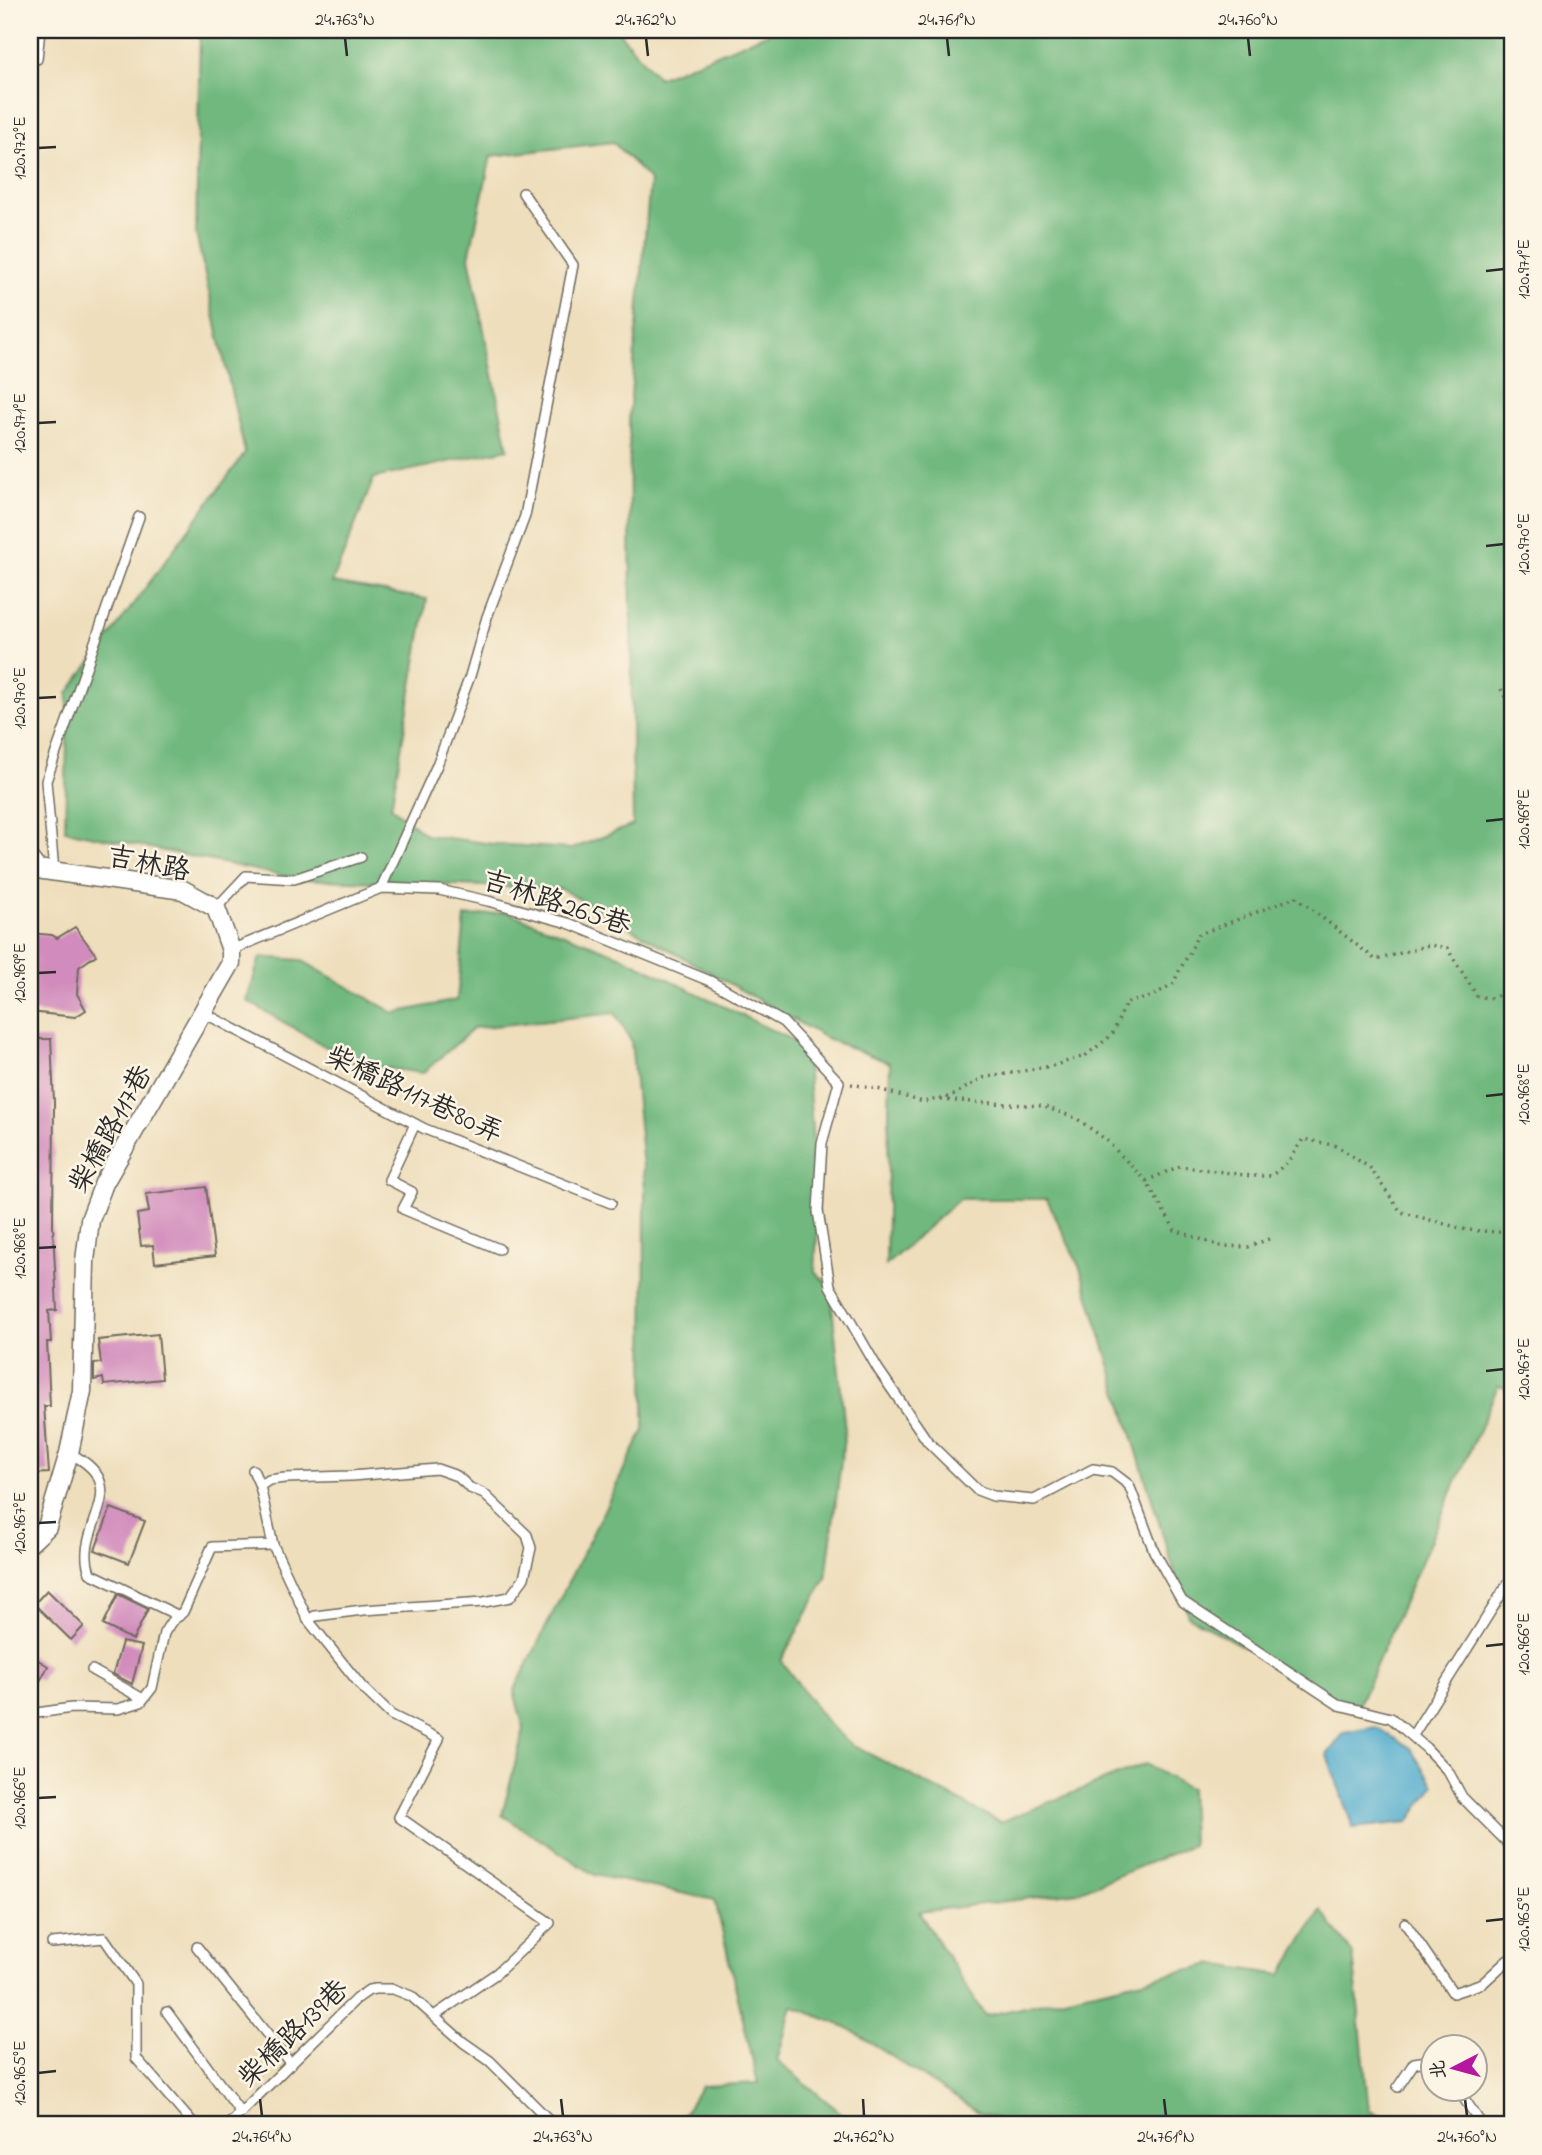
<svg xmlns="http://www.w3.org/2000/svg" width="1542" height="2155" font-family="'Indie Flower','LXGW WenKai TC',sans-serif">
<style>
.forest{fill:#6fb87e;stroke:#4d7254;stroke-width:2;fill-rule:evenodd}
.water{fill:#4faccd;stroke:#3d6c7c;stroke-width:2}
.building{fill:#d18bbc}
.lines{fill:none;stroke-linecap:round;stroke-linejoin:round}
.lane-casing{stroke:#6f6a5e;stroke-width:12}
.street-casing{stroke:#6f6a5e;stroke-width:21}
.path{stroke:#6f6a5e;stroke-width:3.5;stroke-dasharray:2 5;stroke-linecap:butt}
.lane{stroke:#fff;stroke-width:9}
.street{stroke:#fff;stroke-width:18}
.ticks{fill:none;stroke:#2b2b2b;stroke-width:2.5}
.labels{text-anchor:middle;stroke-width:5;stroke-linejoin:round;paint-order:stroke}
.street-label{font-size:28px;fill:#2b2b2b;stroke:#fcf5e5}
.neatline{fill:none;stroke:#2b2b2b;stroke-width:2.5}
.ticks-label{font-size:18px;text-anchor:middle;fill:#2b2b2b}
</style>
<rect width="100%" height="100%" fill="#fcf5e5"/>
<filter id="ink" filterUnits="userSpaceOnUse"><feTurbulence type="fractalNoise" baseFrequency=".0143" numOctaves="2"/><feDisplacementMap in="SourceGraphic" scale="14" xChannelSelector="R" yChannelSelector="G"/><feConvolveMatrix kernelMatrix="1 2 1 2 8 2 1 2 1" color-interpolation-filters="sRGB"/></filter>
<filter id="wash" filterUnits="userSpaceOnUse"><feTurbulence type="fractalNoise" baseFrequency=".00686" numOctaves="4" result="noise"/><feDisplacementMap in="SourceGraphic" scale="28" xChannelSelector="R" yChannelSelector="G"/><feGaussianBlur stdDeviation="1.57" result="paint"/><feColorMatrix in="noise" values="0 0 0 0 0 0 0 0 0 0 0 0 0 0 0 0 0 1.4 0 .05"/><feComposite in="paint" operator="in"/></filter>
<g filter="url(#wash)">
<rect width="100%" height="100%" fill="#eedebc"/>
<g class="forest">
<path d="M200 30H617L658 78 776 30H1512V1390L1498 1386 1357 1709 1188 1616 1080 1268 1047 1199H959L886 1265 890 1063 828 1039 561 889 298 879 65 830 68 693 245 453 196 234ZM613 142 650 180 629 418 633 825 572 849 493 844 426 835 391 807 427 599 332 583 374 478 508 449 469 257 491 156Z"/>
<polygon points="506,912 619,955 806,1047 818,1211 815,1272 830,1286 845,1430 826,1578 781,1661 829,1725 852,1745 1000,1822 1145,1764 1190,1789 1192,1845 1078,1892 919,1912 985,2016 1213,1964 1281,1975 1321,1910 1353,1954 1369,2111 1403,2125 1011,2125 978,2112 846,2027 792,2006 777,2061 856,2125 702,2125 682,2117 701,2086 758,2083 715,1900 595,1875 502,1815 524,1729 514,1691 644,1430 645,1188 631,1041 615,1013 474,1028 423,1073 356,1064 247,1001 260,957 301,960 394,1013 457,1000 465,917"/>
</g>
<polygon class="water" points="1376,1727 1410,1748 1434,1785 1409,1822 1353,1828 1327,1755 1344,1733"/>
<g id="blocks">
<g class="building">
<polygon points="75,927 96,955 79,967 77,994 86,1010 75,1017 30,1012 30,933 52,935 57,938"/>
<polygon points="30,1039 51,1039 54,1102 53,1227 57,1310 49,1311 51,1342 47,1342 50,1406 44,1406 49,1473 30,1474"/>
<polygon points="206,1187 215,1256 155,1263 153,1245 141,1246 137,1214 149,1212 146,1194"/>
<polygon points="158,1334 162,1379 104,1385 103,1378 94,1380 94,1364 101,1363 98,1340"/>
<polygon points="111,1508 145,1521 129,1563 95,1550"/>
<polygon points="47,1590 84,1626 71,1640 34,1604"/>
<polygon points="118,1594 148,1609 133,1640 103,1625"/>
<polygon points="122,1642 142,1646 132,1684 113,1674"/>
<polygon points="30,1655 48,1666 40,1681 30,1675"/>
</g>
</g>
</g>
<g filter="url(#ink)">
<use href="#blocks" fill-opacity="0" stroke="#6f6a5e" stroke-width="2"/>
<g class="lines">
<g class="lane-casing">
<g id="lane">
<polyline points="37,59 40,30"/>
<polyline points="54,871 46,781 139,517"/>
<polyline points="381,888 437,765 470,676 487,617 525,516 573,265 523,193"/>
<polyline points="216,908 246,876 294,879 361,857"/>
<polyline points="231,950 381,888 439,890 488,901 568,923 710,981 783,1022 839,1082 822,1143 818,1211 830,1286 878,1369 928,1442 977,1490 993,1496 1034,1500 1093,1469 1112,1472 1129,1485 1154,1551 1182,1601 1339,1705 1391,1718 1426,1748 1448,1771 1462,1797 1512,1847"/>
<polyline points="204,1013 425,1129 611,1203"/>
<polyline points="415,1124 389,1180 412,1192 403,1209 499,1249"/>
<path d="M69 1453C139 1487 72 1526 90 1573L179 1616"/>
<polyline points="253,1470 260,1486 273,1545 308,1620 362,1687 391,1715 439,1739 399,1817 550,1923 497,1973 434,2016"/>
<polyline points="260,1486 269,1480 285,1478 351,1476 437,1469 457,1476 470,1488 484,1494 527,1535 531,1548 524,1578 510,1597 484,1602 363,1610 315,1616 308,1620"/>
<polyline points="92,1670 143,1699"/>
<polyline points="30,1714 72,1708 118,1709 141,1702 152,1688 164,1633 171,1622 183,1612 212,1547 273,1545"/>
<polyline points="1413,1735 1512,1577"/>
<polyline points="1405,1923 1453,1993 1483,1983 1508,1960 1512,1962"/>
<polyline points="52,1943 104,1938 136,1984 136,2058 194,2125"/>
<polyline points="197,1947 291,2064"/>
<polyline points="167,2012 241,2113"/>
<polyline points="1398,2087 1414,2063 1427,2061 1434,2064"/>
<polyline points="1457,2088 1482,2125"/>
<polyline points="228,2125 356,1999 369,1990 375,1989 393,1989 411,1996 463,2042 490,2061 554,2125"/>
</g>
</g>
<g class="street-casing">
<polyline id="street" points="30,860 37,869 183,890 216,908 231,950 231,963 104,1183 90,1220 85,1261 82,1391 69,1453 47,1527 30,1543"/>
</g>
<g class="path">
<polyline points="1501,689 1512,711"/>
<path d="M851 1084 882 1090 923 1102 952 1096 982 1078 1052 1066 1085 1056 1112 1035 1126 1003 1151 997 1174 983C1180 965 1191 955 1197 935L1296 897 1376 960 1429 945 1447 948 1477 996 1489 998 1512 992"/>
<polyline points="941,1100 1042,1106 1076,1118 1105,1139 1146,1181 1175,1230 1220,1246 1248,1247 1269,1239"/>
<polyline points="1146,1181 1180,1166 1251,1176 1271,1176 1288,1162 1303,1139 1337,1146 1370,1168 1401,1212 1467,1230 1512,1233"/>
</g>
<use href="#lane" class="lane"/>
<use href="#street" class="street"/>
</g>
</g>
<path class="ticks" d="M345 38 347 56M646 38 648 56M947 38 949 56M1248 38 1250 56M38 148 56 147M1486 271 1504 269M38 423 56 422M1486 546 1504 544M38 698 56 697M1486 821 1504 819M38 973 56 972M1486 1096 1504 1094M38 1248 56 1247M1486 1371 1504 1369M38 1523 56 1522M1486 1646 1504 1644M38 1798 56 1797M1486 1921 1504 1919M38 2073 56 2071M260 2099 262 2116M561 2099 563 2116M863 2099 864 2116M1164 2099 1166 2116M1465 2099 1467 2116"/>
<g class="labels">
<g class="street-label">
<text transform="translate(149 862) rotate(11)" y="10">吉林路</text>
<text transform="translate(557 901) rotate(18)" y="10">吉林路265巷</text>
<text transform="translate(415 1093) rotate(25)" y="10">柴橋路117巷80弄</text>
<text transform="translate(109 1128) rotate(-61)" y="10">柴橋路117巷</text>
<text transform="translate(292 2032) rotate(-44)" y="10">柴橋路139巷</text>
</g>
</g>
<rect width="1542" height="2155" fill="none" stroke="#fcf5e5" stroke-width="77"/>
<g transform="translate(1454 2068) rotate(264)"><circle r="33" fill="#fcf5e5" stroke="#a8a49b" stroke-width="2"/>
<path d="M0-5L12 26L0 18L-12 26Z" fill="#b5179e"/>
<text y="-10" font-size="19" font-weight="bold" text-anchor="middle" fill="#2b2b2b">北</text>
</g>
<rect x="38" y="38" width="1466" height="2078" class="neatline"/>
<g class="ticks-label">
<text x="345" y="25">24.763°N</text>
<text x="646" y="25">24.762°N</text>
<text x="947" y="25">24.761°N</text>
<text x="1248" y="25">24.760°N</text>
<text transform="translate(19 148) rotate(-90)" y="6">120.972°E</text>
<text transform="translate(1523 269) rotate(-90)" y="6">120.971°E</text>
<text transform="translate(19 423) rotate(-90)" y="6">120.971°E</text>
<text transform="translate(1523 544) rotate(-90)" y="6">120.970°E</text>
<text transform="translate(19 698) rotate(-90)" y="6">120.970°E</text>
<text transform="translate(1523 819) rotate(-90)" y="6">120.969°E</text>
<text transform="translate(19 973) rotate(-90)" y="6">120.969°E</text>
<text transform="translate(1523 1094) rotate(-90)" y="6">120.968°E</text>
<text transform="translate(19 1248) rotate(-90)" y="6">120.968°E</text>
<text transform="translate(1523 1369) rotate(-90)" y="6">120.967°E</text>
<text transform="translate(19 1523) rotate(-90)" y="6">120.967°E</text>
<text transform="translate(1523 1644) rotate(-90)" y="6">120.966°E</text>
<text transform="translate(19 1798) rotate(-90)" y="6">120.966°E</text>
<text transform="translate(1523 1919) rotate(-90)" y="6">120.965°E</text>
<text transform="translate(19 2073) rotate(-90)" y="6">120.965°E</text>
<text x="262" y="2142">24.764°N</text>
<text x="563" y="2142">24.763°N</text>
<text x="864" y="2142">24.762°N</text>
<text x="1166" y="2142">24.761°N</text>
<text x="1467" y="2142">24.760°N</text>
</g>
</svg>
